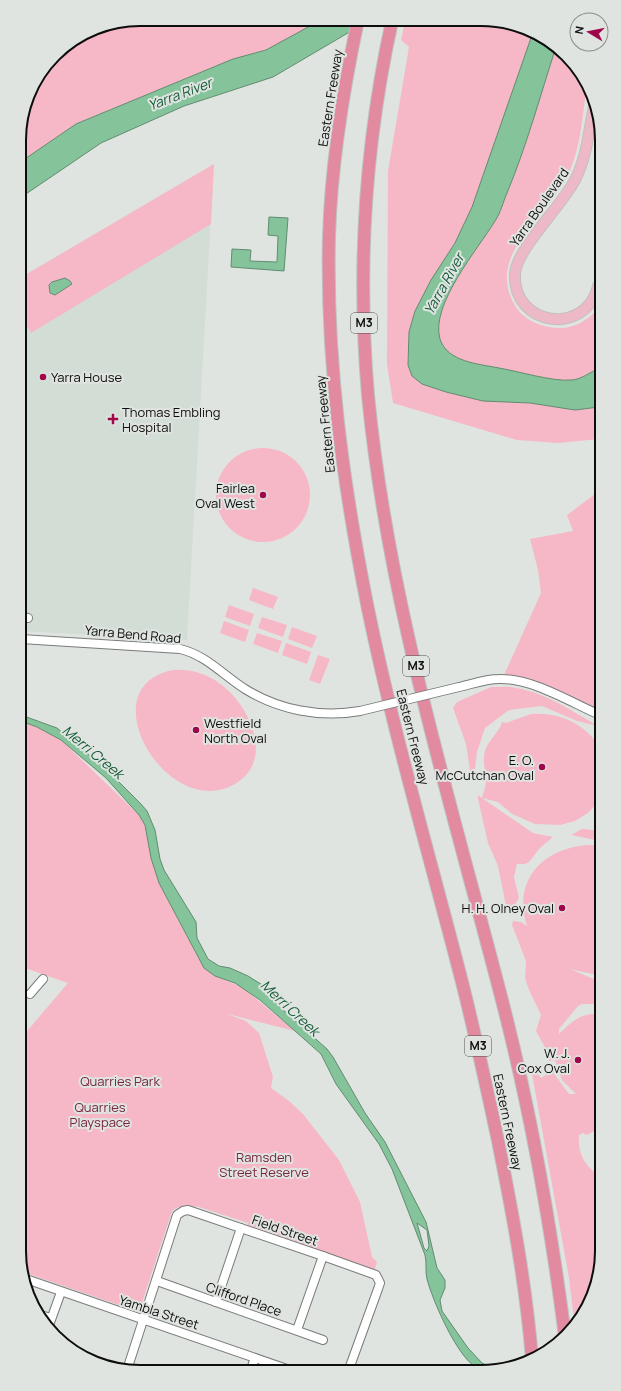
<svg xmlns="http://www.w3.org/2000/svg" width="621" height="1391" font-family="Manrope,sans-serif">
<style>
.built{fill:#d1ddd5}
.green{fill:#f6b8c6}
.water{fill:#85c39b;stroke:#618c70;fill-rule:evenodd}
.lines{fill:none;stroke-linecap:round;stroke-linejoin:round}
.minor-casing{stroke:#787c79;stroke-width:10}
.major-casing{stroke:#c0c0c0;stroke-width:12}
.highway-casing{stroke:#c0c0c0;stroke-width:14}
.minor{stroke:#fff;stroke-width:8}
.major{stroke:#edb9c6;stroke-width:10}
.highway{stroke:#e18aa0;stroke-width:12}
.minor-bridge-casing{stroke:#787c79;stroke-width:10;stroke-linecap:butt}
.minor-bridge{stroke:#fff;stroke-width:8}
.poi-dot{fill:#a0074b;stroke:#e0e4e1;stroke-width:1.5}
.labels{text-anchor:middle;stroke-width:4;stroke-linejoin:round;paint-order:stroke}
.shield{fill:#e0e4e1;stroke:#4c4e4c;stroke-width:1}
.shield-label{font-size:12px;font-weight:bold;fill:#0c0d0c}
.street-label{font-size:13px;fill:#0c0d0c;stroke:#e0e4e1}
.poi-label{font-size:13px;fill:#0c0d0c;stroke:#e0e4e1;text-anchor:end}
.park-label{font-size:13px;fill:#782641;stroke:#e0e4e1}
.water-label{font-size:14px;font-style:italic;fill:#135c37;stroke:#e0e4e1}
.rim{fill:none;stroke:#0c0d0c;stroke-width:2}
</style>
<rect width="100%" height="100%" fill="#e0e4e1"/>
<polygon class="built" points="214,164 187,640 21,631 20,278"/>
<g class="green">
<polygon points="140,19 321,20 266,50 233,59 76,124 19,163 19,132 32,86 60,49 94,28"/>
<path d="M405 21H505L561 49 582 73 588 87 586 92C582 121 580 149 568 175 548 216 486 253 514 304 522 319 540 327 557 328 574 329 589 320 598 308L599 439 558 443 517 440 393 403 387 364 388 171 409 47 401 40Z"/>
<polygon points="214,164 211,224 31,333 20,314 20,278"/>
<circle cx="263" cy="495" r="47"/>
<polygon points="599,491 600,715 504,675 541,593 538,570 530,539 573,531 567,515"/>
<polygon points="253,588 278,597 273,609 249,600"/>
<polygon points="229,605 254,614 250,626 225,617"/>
<polygon points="262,617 287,625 283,637 258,628"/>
<polygon points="224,621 249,630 245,642 220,633"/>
<polygon points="292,627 317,636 312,648 288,639"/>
<polygon points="257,633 282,641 278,653 253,644"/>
<polygon points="286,643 311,652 307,664 282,655"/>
<polygon points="318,655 330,659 320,684 309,680"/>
<path d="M173 670C190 669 205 673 219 683 249 703 276 760 235 784 168 823 87 687 173 670Z"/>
<path d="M491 687C499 687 508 686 516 688 546 693 572 711 598 726L577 721 542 706 509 710 485 728 477 752 474 777 471 778 466 744 453 708 457 702Z"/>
<path d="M531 714C559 712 584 723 600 747V800L588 813 575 821 560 825 535 824 512 814 498 802 482 798 533 833 553 837 540 848 529 862 525 864H517L514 877 519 898 513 908 507 911 498 866 488 843 478 799V795L482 798C483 793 486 787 486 782 486 771 482 763 485 751 488 740 499 733 502 722L506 723Z"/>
<polygon points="21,721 37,727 61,740 139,815 145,825 151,858 159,883 198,958 215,976 242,987 295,1031 227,1014 246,1021 259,1033 273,1077 271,1088 289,1101 303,1114 339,1160 360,1202 372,1257 377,1262 374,1272 370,1270 370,1268 254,1227 247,1227 248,1223 196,1206 194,1209 178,1207 172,1211 139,1312 23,1272 22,1037 68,983 22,967"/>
<polygon points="600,821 600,841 571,835 582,829 595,830"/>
<path d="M588 845H600L601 976 570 969 601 982V1002L599 1004H582L578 1006 559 1029V1034C571 1022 581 1012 601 1014V1132L594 1131 587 1135 583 1133 579 1135C578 1154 583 1162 597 1175H601L602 1259 593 1297 575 1327 569 1278 530 1063 541 1078 552 1071 569 1094H576L562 1080 555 1060 549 1061 546 1049 536 1031 541 1015 529 990 525 978 526 961 512 925 513 921 521 922 527 926C512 880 543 848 588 845Z"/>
</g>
<g class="water">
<polygon points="321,20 370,20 273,77 184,106 101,143 20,198 19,163 76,124 233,59 266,50"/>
<path d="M532 35 556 47C540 96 527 145 507 193 503 202 501 212 495 221 478 249 430 305 440 339 447 362 479 364 499 368 517 371 554 382 571 380 580 380 591 372 599 368V407L575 410 530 403 483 401 446 392 422 384 412 376 408 365 409 332 415 311 431 280 455 243 472 207Z"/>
<polygon points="269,217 288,218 284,271 231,267 232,249 251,250 250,261 277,262 278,236 268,235"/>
<polygon points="65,278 70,281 72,284 55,295 50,293 49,285 52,282"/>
<path d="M21 715 57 728 106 769 140 803 147 811 155 830 160 859 164 870 196 922 197 938 208 959 219 966 230 968 248 976 264 986 272 1000 327 1049 333 1057 365 1113 385 1142 426 1222 437 1268 445 1280V1288L440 1300 442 1311 468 1348 482 1363 491 1368C486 1368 480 1369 476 1367 457 1357 432 1299 427 1279 425 1272 427 1263 425 1255L392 1169 379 1144 336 1084 321 1054 260 1000 235 983 215 976 204 968 159 883 151 858 145 825 139 815 106 778 61 740 37 727 21 721ZM417 1223 427 1230 429 1246 427 1251 424 1248Z"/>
</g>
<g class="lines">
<g class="minor-casing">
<g id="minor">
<polyline points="20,413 22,413"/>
<polyline points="21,617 28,618"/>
<path d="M21 639 180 649C206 655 223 675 245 689 279 710 320 718 360 711"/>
<path d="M459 687C472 684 486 679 499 679 532 678 570 702 600 715"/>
<polyline points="30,994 43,979"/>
<polyline points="23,1278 287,1369"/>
<polyline points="157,1281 323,1340"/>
<polyline points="216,1302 241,1228"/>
<polyline points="37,1314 51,1318"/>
<polyline points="48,1328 61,1292"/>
<polyline points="297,1330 323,1256"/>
<polyline points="251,1369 255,1358"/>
<polyline points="127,1370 177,1215 183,1211 188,1210 323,1256 376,1275 380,1283 378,1289 349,1369"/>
</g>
</g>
<g class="major-casing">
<path id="major" d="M595 102C589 127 588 153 576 178 564 204 516 249 515 274 512 326 586 337 598 286"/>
</g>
<g class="highway-casing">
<g id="highway">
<path d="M358 20C343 91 331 164 329 237 326 361 343 483 367 604 393 732 430 857 462 982 475 1033 486 1085 497 1136 512 1210 526 1284 532 1359"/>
<path d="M392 21C365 144 357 269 368 395 388 605 453 808 505 1012 532 1119 551 1227 565 1336"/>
</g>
</g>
<use href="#minor" class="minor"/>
<use href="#major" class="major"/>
<use href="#highway" class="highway"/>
<g class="minor-bridge-casing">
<polyline id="minor-bridge" points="360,711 459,687"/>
</g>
<use href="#minor-bridge" class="minor-bridge"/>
</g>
<g class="poi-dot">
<circle cx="43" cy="377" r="4"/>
<path d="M111 413h4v4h4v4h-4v4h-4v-4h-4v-4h4z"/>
<circle cx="263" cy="495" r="4"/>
<circle cx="196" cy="730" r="4"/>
<circle cx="542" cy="767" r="4"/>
<circle cx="562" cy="908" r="4"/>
<circle cx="578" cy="1060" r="4"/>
</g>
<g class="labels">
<g class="shield">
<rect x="351" y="313" width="26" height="20" rx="3"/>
<rect x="403" y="656" width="26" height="20" rx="3"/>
<rect x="465" y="1036" width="26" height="20" rx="3"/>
</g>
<g class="shield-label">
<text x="364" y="327">M3</text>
<text x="416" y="670">M3</text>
<text x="478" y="1050">M3</text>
</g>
<g class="street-label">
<text transform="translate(330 98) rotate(-81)" y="5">Eastern Freeway</text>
<text transform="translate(539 207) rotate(-55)" y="5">Yarra Boulevard</text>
<text transform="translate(325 424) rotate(-96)" y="5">Eastern Freeway</text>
<text transform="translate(133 634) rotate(5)" y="5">Yarra Bend Road</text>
<text transform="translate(413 737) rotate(76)" y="5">Eastern Freeway</text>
<text transform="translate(508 1122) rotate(78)" y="5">Eastern Freeway</text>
<text transform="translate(285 1230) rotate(19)" y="5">Field Street</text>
<text transform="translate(244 1299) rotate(19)" y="5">Clifford Place</text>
<text transform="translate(159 1312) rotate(18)" y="5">Yambla Street</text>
</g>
<g class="poi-label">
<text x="51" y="382" text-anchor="start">Yarra House</text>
<text x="122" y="417" text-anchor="start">Thomas Embling<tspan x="122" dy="15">Hospital</tspan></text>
<text x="255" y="493">Fairlea<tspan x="255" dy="15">Oval West</tspan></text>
<text x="204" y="728" text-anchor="start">Westfield<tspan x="204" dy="15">North Oval</tspan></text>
<text x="534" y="765">E. O.<tspan x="534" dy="15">McCutchan Oval</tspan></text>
<text x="554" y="913">H. H. Olney Oval</text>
<text x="570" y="1058">W. J.<tspan x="570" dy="15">Cox Oval</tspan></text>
</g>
<g class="park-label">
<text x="120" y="1086">Quarries Park</text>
<text x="100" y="1112">Quarries<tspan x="100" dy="15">Playspace</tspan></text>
<text x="264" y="1162">Ramsden<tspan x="264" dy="15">Street Reserve</tspan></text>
</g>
<g class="water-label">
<text transform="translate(180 94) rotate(-21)" y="5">Yarra River</text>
<text transform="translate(444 284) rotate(-61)" y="5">Yarra River</text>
<text transform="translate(93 752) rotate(40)" y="5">Merri Creek</text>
<text transform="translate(290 1008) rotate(43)" y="5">Merri Creek</text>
</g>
</g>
<path d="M0 0H621V1391H0ZM140 26H481A114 114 0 0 1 595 140V1251A114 114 0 0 1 481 1365H140A114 114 0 0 1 26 1251V140A114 114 0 0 1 140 26Z" fill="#e0e4e1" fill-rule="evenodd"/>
<path class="rim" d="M140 26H481A114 114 0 0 1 595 140V1251A114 114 0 0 1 481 1365H140A114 114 0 0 1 26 1251V140A114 114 0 0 1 140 26Z"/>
<g transform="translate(589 32) rotate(280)"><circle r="19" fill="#e0e4e1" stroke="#8b8e8c"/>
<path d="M0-3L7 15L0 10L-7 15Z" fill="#a0074b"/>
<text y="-6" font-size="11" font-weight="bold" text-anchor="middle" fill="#0c0d0c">N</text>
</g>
</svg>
